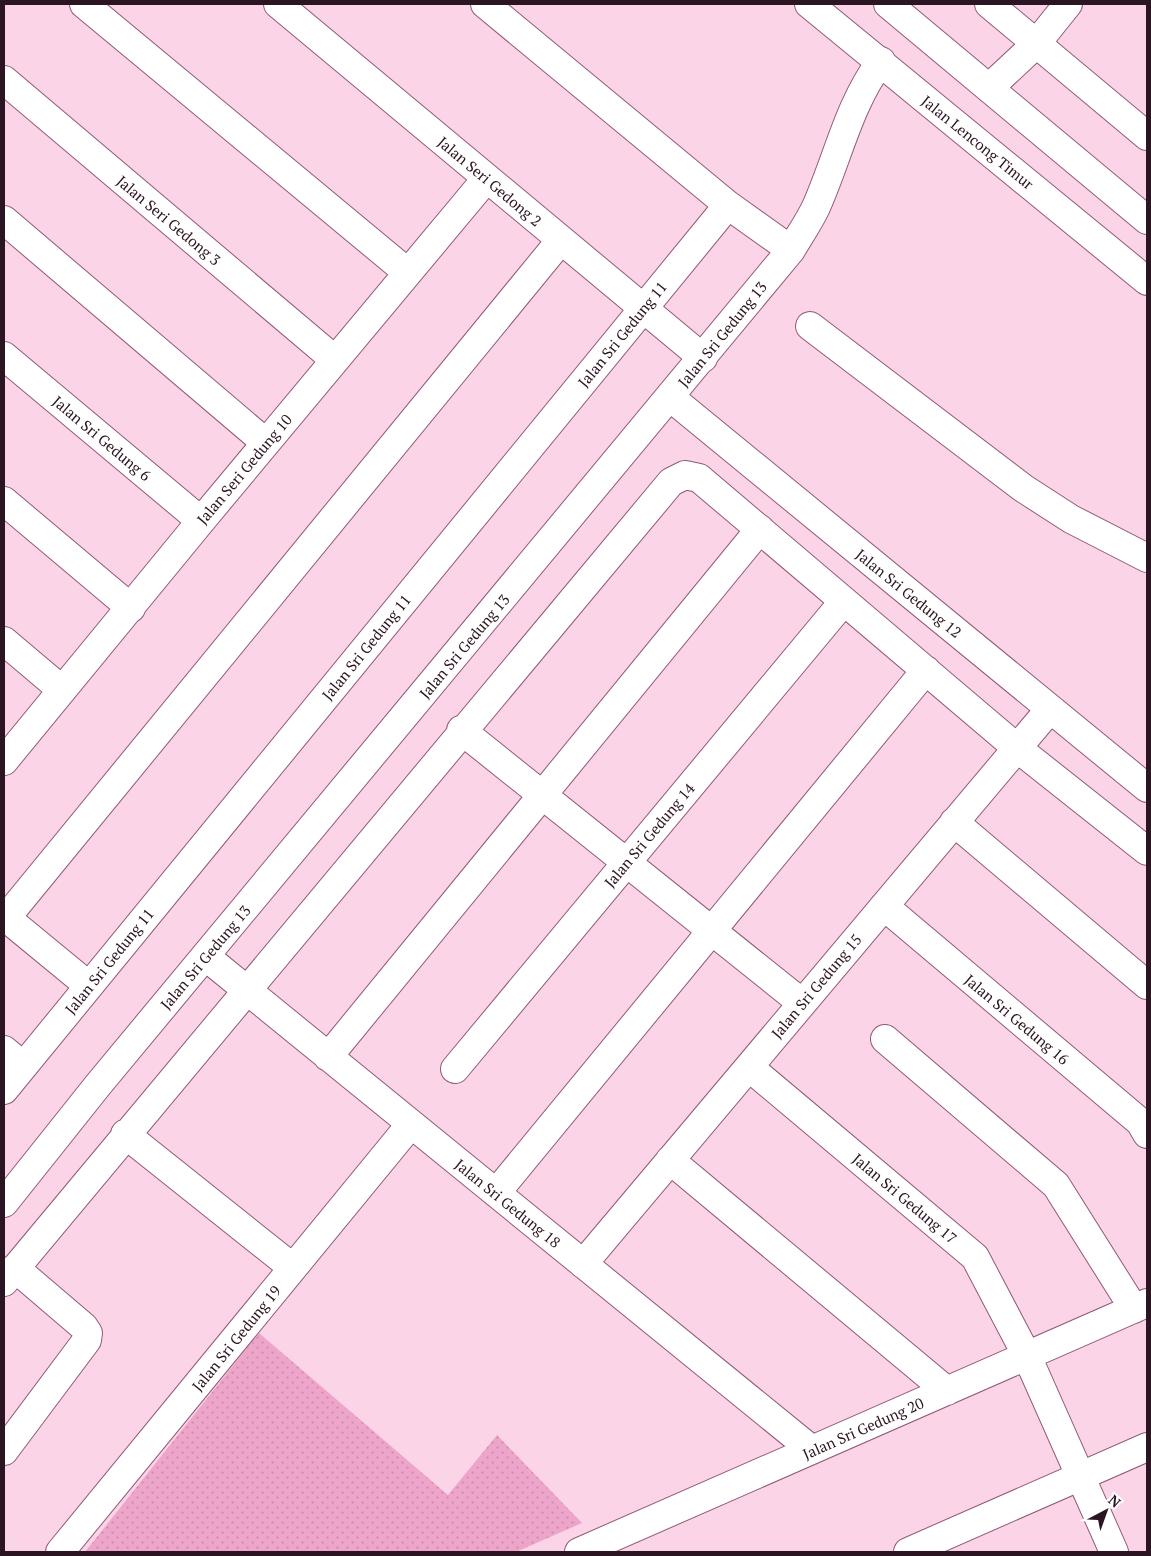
<svg xmlns="http://www.w3.org/2000/svg" width="1151" height="1556" font-family="'PT Serif',serif">
  <style>
    .park { fill: url(#park-dots) }
    .lines { fill: none; stroke-linecap: round; stroke-linejoin: round }
    .minor-casing { stroke: #915976; stroke-width: 30 }
    .highway-casing { stroke: #915976; stroke-width: 30 }
    .minor { stroke: #fff; stroke-width: 28 }
    .highway { stroke: #fff; stroke-width: 28 }
    .labels { text-anchor: middle; dominant-baseline: central; stroke-width: 5; stroke-linejoin: round; paint-order: stroke }
    .street-label { font-size: 15px; fill: #2c1522; stroke: #fff }
  </style>
  <defs>
    <pattern id="park-dots" width="8" height="8" patternUnits="userSpaceOnUse" patternTransform="scale(1.25)"><rect width="8" height="8" fill="#eea5ca"/><path d="M2 2h.1M6 6h.1" fill="none" stroke="#cc8dad" stroke-width="1.8" stroke-linecap="round"/></pattern>
  </defs>
  <rect width="100%" height="100%" fill="#fcd4e7"/>
  <path class="park" d="M259,1333L448,1495L497,1435L582,1523L516,1552H85Z"/>
  <g class="lines">
    <g class="minor-casing">
      <path id="minor" d="M84,4L407,272
        M278,4L703,358
        M485,4L728,205L791,250
        M989,4L1147,136
        M4,80L335,360
        M989,88L1036,44L1068,4
        M4,220L266,443
        M810,326L1023,488L1071,519L1147,558
        M4,356L201,521
        M670,397L1147,788
        M4,501L131,608
        M4,641L62,690
        M461,730L802,1003
        M4,761L201,521L487,178
        M954,822L1147,985
        M884,906L1140,1122L1147,1134
        M4,916L89,986
        M6,918L561,240
        M205,956L812,1450
        M885,1039L1056,1185L1134,1309
        M4,1050L23,1066
        M328,1057L760,529
        M749,1067L975,1257L1027,1356L1114,1552
        M455,1069L844,601
        M4,1090L728,205
        M125,1134L293,1268
        M670,1160L947,1391
        M496,1193L926,670
        M4,1203L98,1085L791,250C799,236 809,222 816,207C838,158 848,106 881,61
        M583,1264L1050,709
        M4,1282C225,1014 447,747 671,482L685,475L699,478L1017,748L1147,851
        M4,1451L87,1340L88,1333L84,1327L15,1268
        M60,1552L411,1124
        M579,1552L1147,1303
        M908,1552L1147,1447"/>
    </g>
    <g class="highway-casing">
      <path id="highway" d="M809,4L1147,281
        M888,4L1147,220"/>
    </g>
    <use href="#minor" class="minor"/>
    <use href="#highway" class="highway"/>
  </g>
  <g class="labels">
    <g class="street-label">
      <text transform="translate(978 142) rotate(39)">Jalan Lencong Timur</text>
      <text transform="translate(490 181) rotate(40)">Jalan Seri Gedong 2</text>
      <text transform="translate(169 220) rotate(40)">Jalan Seri Gedong 3</text>
      <text transform="translate(622 334) rotate(-51)">Jalan Sri Gedung 11</text>
      <text transform="translate(722 334) rotate(-51)">Jalan Sri Gedung 13</text>
      <text transform="translate(102 438) rotate(40)">Jalan Sri Gedung 6</text>
      <text transform="translate(244 469) rotate(-50)">Jalan Seri Gedung 10</text>
      <text transform="translate(909 593) rotate(39)">Jalan Sri Gedung 12</text>
      <text transform="translate(464 646) rotate(-50)">Jalan Sri Gedung 13</text>
      <text transform="translate(366 647) rotate(-51)">Jalan Sri Gedung 11</text>
      <text transform="translate(649 835) rotate(-50)">Jalan Sri Gedung 14</text>
      <text transform="translate(205 957) rotate(-50)">Jalan Sri Gedung 13</text>
      <text transform="translate(109 961) rotate(-51)">Jalan Sri Gedung 11</text>
      <text transform="translate(816 986) rotate(-50)">Jalan Sri Gedung 15</text>
      <text transform="translate(1017 1019) rotate(40)">Jalan Sri Gedung 16</text>
      <text transform="translate(905 1198) rotate(40)">Jalan Sri Gedung 17</text>
      <text transform="translate(508 1203) rotate(39)">Jalan Sri Gedung 18</text>
      <text transform="translate(236 1338) rotate(-51)">Jalan Sri Gedung 19</text>
      <text transform="translate(863 1428) rotate(-24)">Jalan Sri Gedung 20</text>
    </g>
  </g>
  <rect width="1151" height="1556" fill="none" stroke="#2c1522" stroke-width="10"/>
  <g transform="translate(1106 1511) rotate(41)" stroke="#ffffff" stroke-width="4" paint-order="stroke">
  <path d="M0-4L9 19L0 12L-9 19Z" fill="#2c1522"/>
  <text y="-8" font-size="14" font-weight="bold" text-anchor="middle" fill="#2c1522">N</text>
  </g>
</svg>
